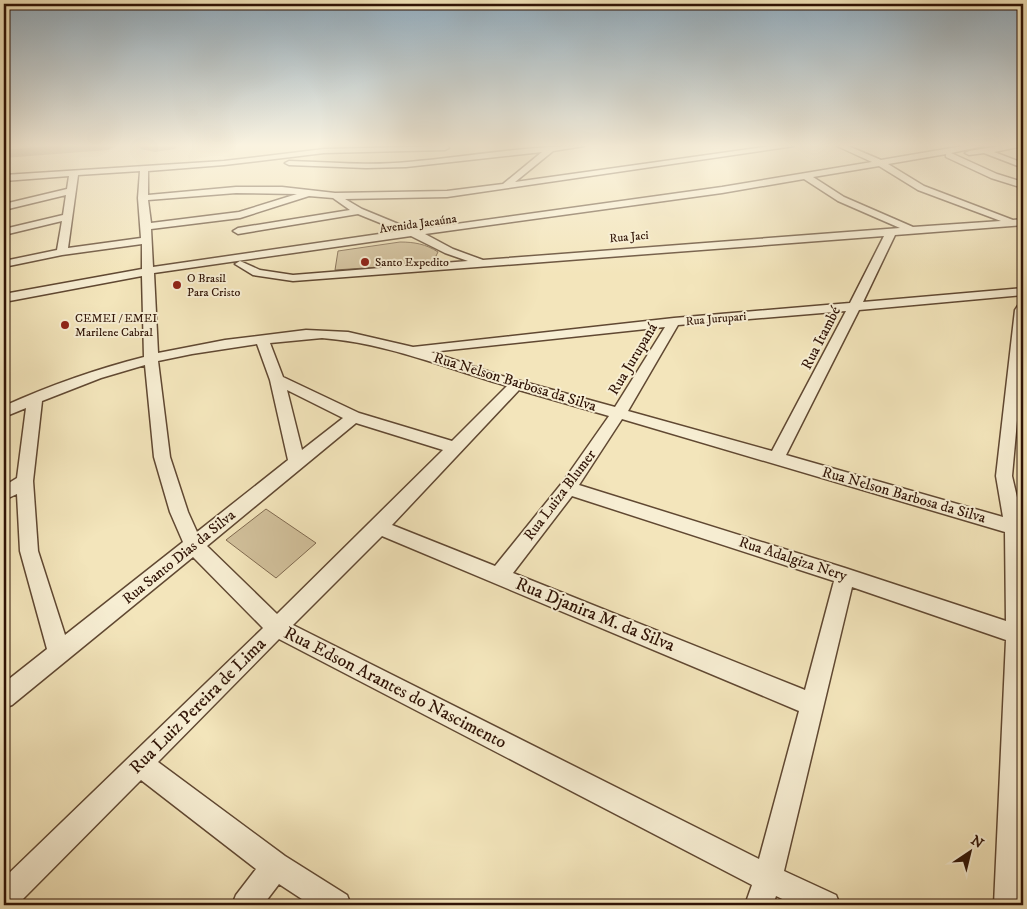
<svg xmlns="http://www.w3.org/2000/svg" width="1027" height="909" font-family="'IM FELL DW Pica',serif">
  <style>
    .green { fill: #d2c19c; stroke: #806a50 }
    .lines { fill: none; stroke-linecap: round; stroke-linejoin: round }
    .river { fill: #b09e7d; fill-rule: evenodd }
    .minor-casing { stroke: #604832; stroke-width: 3 }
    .minor { fill: #f7eed3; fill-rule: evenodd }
    .poi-dot { fill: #8f2418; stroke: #f7eed3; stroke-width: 2 }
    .labels { text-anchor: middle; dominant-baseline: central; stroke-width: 4; stroke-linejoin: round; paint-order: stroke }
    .far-street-label { font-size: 12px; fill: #2f1305; stroke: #f7eed3 }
    .far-poi-label { font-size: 12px; fill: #2f1305; stroke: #f7eed3; text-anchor: start }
    .street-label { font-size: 15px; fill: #2f1305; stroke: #f7eed3 }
    .near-street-label { font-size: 18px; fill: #2f1305; stroke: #f7eed3 }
  </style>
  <rect width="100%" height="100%" fill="#f3e5bb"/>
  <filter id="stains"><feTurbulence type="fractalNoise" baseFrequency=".004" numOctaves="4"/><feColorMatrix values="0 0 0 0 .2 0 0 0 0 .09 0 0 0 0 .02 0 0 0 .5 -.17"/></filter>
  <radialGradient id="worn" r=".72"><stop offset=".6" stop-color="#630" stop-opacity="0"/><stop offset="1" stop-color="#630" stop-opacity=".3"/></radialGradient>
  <path class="green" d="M400,242C414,242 426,244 438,252L434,260L424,264L335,270L338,251Z
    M266,509L316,543L276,578L226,540Z"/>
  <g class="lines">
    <path class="river" d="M50,146H115L108,150L4,158V150Z
      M139,146H177L175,149L155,152L141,149Z"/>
    <g class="minor-casing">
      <path id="minor" d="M448,146L449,148L445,150L324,153L224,165L148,171V195L236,187H282L335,193L447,191L503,184L542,152L406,167L366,168L289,165L285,163L289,161C328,162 369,166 408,162C466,157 525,146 584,146L553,151L515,182L771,146H794L447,197L345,199L362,209L413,230L722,187L872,162L837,146H848L881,160L963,146H983L951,153L997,174L1023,182V188L991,178L946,157V154L888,164L924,186L1013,220L1023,219V225L895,235L863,302L1023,288V295L859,310L786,455L1003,517L996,476L1015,310L1019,304L1023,303V354L1012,476L1023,523L1022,905H994L1006,640L852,587L784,871L836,895L840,905H795L776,896L773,905H745L752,885L279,639L158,762L285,856L347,895L351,905H311L279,884L263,905H232L236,895L256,869L141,780L17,905H4V878L263,628L193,557L12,705L4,708V683L47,649L20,551L17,494L4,500V486L17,478L26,408L4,417V406C49,386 96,369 144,357L142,276L4,302V294L142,269V244L62,255L4,267V261L57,250L62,221L4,235V229L63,215L66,195L4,210V204L67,189L69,176L4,181V175L224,161L324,149ZM879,166L918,190L1001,221L913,227L844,197L813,177ZM140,171L138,198L141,238L68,248L78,175ZM804,179L838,201L900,228L483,260L453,249L425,234L722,193ZM236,193L297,194L239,212L151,223L148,200ZM309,196L333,198L350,210L238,228L233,231L238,234L358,214L400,231L153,267L151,229L240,218ZM411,236L445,253L468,261L293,275L260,270L240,261L235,264L253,275L293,281L884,236L850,303L674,318L413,347L348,332L306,330L225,340L158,353L154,273ZM846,311L772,451L628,411L678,325ZM665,327L615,407L502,376L431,352ZM322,338C387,343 445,368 507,386L452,441L359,413L283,377L270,343ZM257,344L270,380L288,460L197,532L188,512L170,457L158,361L192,354ZM145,365L154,457L170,512L183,542L65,635L38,551L33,481L42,401L101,378ZM287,390L343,418L302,450ZM519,390L609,416L562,483L495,566L392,525ZM622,419L1005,532L1006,621L845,568L579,485ZM356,423L443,450L277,614L207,546ZM572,496L834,581L805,690L513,573ZM382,536L799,711L759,859L293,625Z
        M1000,146H1023L994,152L1023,163V168L984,153L969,155L965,153L969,151Z"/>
    </g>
    <use href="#minor" class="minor"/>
  </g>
  <linearGradient id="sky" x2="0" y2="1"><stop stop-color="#91abbd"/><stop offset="0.53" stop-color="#faf3e0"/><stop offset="1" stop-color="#faf3e0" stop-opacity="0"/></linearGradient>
  <rect width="1027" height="274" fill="url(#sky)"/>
  <g class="poi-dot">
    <circle cx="365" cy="262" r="5"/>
    <circle cx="177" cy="285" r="5"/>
    <circle cx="65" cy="325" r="5"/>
  </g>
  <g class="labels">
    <g class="far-street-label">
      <text transform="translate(418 224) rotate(-8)">Avenida Jacaúna</text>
      <text transform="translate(629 237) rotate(-5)">Rua Jaci</text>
      <text transform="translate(716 319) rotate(-5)">Rua Jurupari</text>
    </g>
    <g class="far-poi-label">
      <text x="375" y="262">Santo Expedito</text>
      <text x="187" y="278">O Brasil<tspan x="187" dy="14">Para Cristo</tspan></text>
      <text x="75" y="318">CEMEI / EMEI<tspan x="75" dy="14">Marilene Cabral</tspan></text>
    </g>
    <g class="street-label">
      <text transform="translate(821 338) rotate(-63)">Rua Itambé</text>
      <text transform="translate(633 359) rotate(-59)">Rua Jurupaná</text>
      <text transform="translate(515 382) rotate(17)">Rua Nelson Barbosa da Silva</text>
      <text transform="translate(560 495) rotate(-53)">Rua Luiza Blumer</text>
      <text transform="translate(904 495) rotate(16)">Rua Nelson Barbosa da Silva</text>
      <text transform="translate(179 557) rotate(-39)">Rua Santo Dias da Silva</text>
      <text transform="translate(793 559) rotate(18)">Rua Adalgiza Nery</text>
    </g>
    <g class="near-street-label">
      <text transform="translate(595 615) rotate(22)">Rua Djanira M. da Silva</text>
      <text transform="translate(395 688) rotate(27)">Rua Edson Arantes do Nascimento</text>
      <text transform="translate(198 706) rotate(-45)">Rua Luiz Pereira de Lima</text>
    </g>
  </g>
  <rect width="1027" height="909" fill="none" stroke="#f3e5bb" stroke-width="20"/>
  <rect x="5" y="5" width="1017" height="899" fill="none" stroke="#2f1305" stroke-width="2.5"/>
  <rect x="10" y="10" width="1007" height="889" fill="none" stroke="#2f1305"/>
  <g transform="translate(970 852) rotate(35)" stroke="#f7eed3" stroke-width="4" paint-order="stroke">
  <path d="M0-4L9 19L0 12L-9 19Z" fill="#2f1305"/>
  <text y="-8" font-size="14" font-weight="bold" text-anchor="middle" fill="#2f1305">N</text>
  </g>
  <rect width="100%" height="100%" filter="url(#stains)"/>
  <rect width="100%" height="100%" fill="url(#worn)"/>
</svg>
